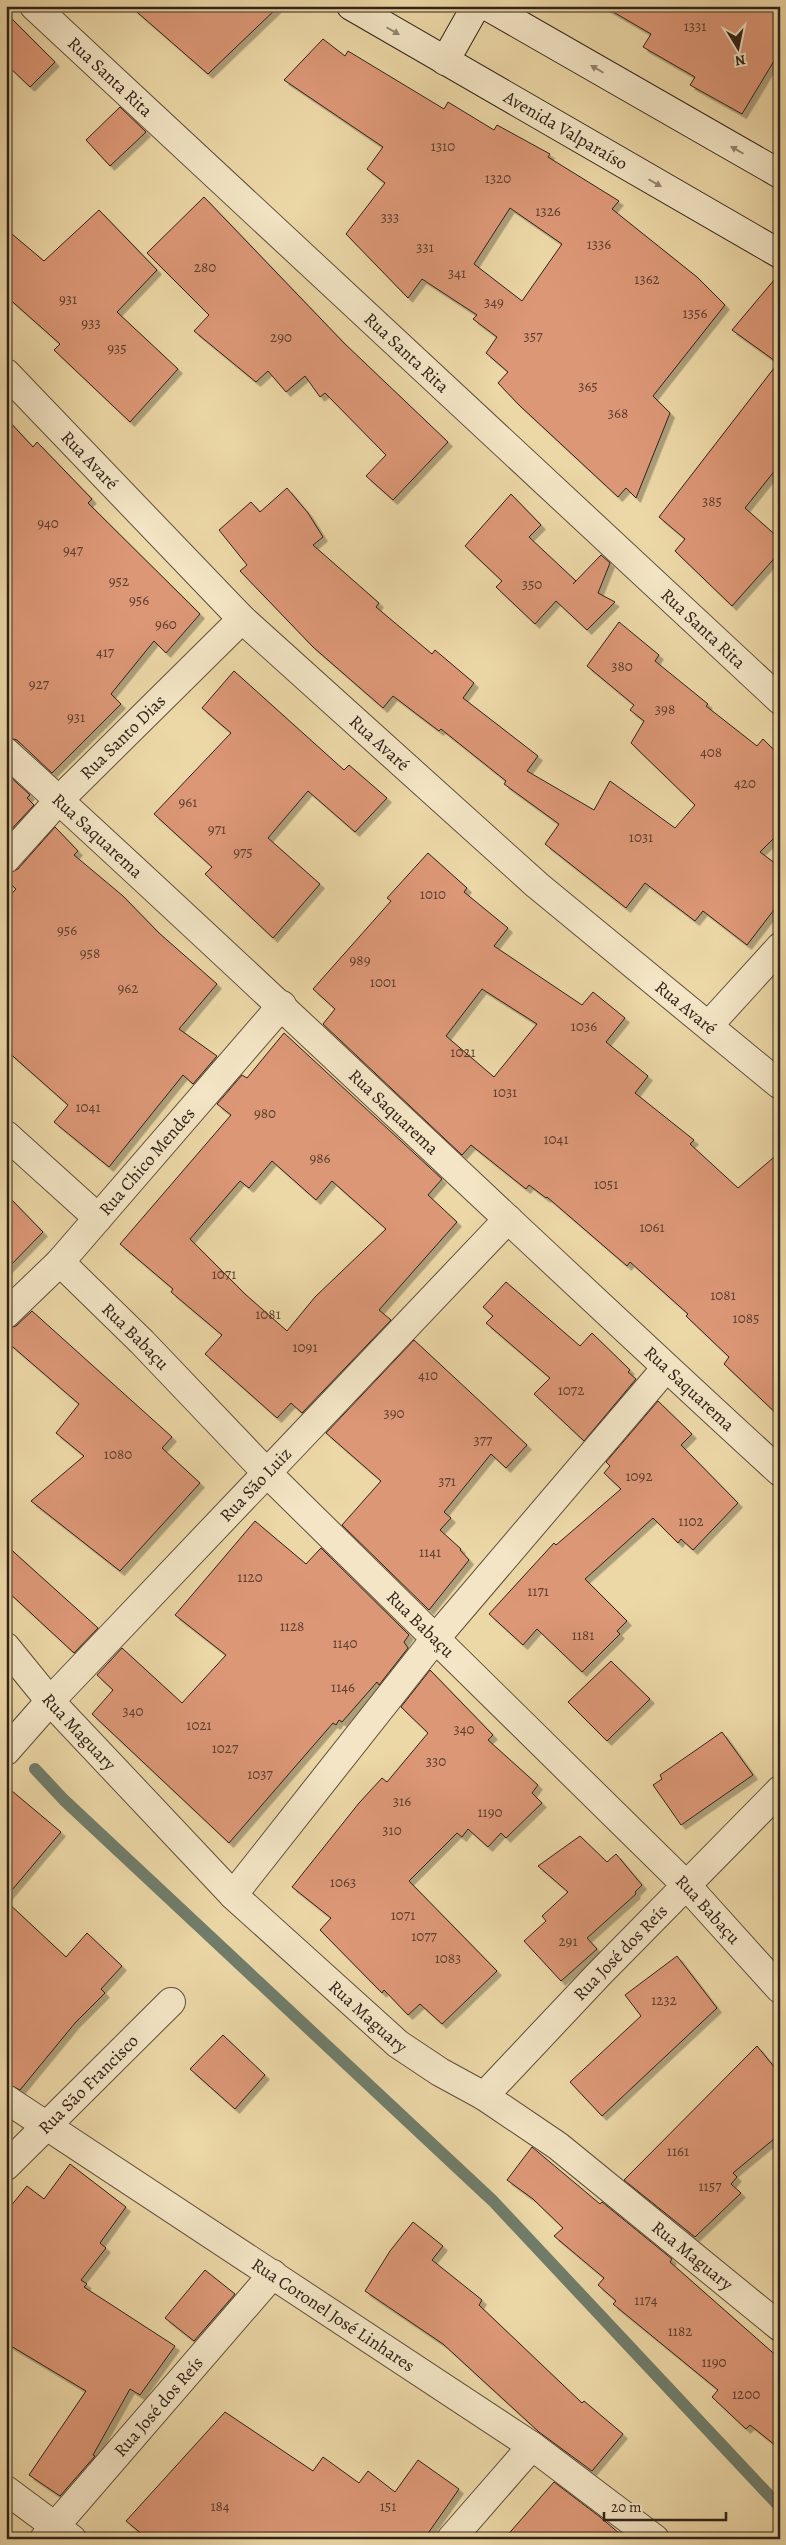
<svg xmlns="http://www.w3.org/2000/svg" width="786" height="2545" font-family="Alegreya,serif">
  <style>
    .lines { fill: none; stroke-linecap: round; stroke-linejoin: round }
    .stream { stroke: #707d6b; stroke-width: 12 }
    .building { fill: #dc9776; stroke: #302219; fill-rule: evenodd; filter: url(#shadow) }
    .street-casing { stroke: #5f4f3c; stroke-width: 30 }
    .secondary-casing { stroke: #302219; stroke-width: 30 }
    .street { stroke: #f3e5c5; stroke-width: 28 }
    .secondary { stroke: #f3e5c5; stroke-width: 28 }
    .oneway { fill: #92846f }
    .labels { text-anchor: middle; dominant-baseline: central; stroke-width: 4; stroke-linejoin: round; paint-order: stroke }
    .number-label { font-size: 15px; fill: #5b3f30 }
    .street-label { font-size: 18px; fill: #302219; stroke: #f3e5c5 }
  </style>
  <defs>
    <filter id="shadow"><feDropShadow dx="4.5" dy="4.5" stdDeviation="0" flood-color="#0004"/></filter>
  </defs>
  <rect width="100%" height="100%" fill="#ecd7a6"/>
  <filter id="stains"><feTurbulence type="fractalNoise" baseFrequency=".004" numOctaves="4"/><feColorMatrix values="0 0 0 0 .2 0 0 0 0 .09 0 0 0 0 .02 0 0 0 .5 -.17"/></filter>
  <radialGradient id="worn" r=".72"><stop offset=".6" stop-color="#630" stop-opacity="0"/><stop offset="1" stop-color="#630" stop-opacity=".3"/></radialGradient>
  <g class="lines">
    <path class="stream" d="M35,1769L64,1800L493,2201L780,2507"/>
  </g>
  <path class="building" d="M130,6H279L208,74Z
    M603,6H780V51L742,114L690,85L695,77L643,47L651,34Z
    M6,13L55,62L30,87L6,64Z
    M323,39L345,56L348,51L444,109L448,102L494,130L497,125L550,154L548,157L619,201L612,209L697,277L725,305L653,396L670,413L636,498L626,488L618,497L519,405L498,383L508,372L486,353L497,337L473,319L477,315L422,279L408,298L346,234L385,183L367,169L383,147L284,80ZM510,208L562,244L522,301L474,264Z
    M120,107L146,132L110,166L86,140Z
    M204,197L344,343L448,442L393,500L366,476L386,455L325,393L320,397L305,376L286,392L268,371L256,382L194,331L209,315L147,253Z
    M99,210L157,270L117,312L178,369L130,422L54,350L60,344L6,296V229L44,261Z
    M780,273V464L745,508L780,539V552L732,606L675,551L685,539L659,517L778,363L732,330Z
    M6,418L33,447L37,442L92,499L88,503L200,614L166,653L154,641L111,694L121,704L52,773L17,740L6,737Z
    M287,488L308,513L323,537L313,545L379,603L376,607L432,654L435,650L474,683L463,698L538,756L527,771L594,810L610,781L675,828L695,805L631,743L644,721L630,710L634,705L587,666L619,622L659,655L655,661L708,704L706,706L757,746L763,739L780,756V832L760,852L780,867V902L747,945L703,911L695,921L645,883L626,908L545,844L559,824L504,784L506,781L441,729L439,731L393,696L383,708L313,647L240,571L247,565L219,530L251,502L260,512Z
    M511,494L541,525L529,537L576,581L573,584L601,555L610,563L598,593L615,602L587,630L556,601L535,624L496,587L502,581L465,546Z
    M234,671L344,770L349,765L387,798L355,832L308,791L268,838L320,884L273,938L205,874L212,867L154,814L231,733L202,708Z
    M6,773L30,795L27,798L34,805L6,835Z
    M55,827L78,851L74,855L123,896L159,933L217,984L179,1029L217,1056L193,1084L183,1075L109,1167L54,1122L68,1105L6,1050V900L16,889L6,880V874L18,869Z
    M428,853L467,888L464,892L508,928L494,946L582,1005L593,992L625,1018L606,1042L648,1076L635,1093L694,1140L690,1144L738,1188L780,1152V1417L724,1364L729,1357L686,1316L688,1314L630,1262L627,1266L547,1197L546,1198L529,1185L526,1189L471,1145L462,1155L323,1024L335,1009L313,989L391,901L387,898ZM482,989L537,1024L494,1077L446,1036Z
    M284,1033L442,1179L428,1195L457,1222L379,1310L391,1320L302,1413L291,1403L277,1418L205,1354L222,1335L171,1292L173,1289L120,1244L231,1115L217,1104L242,1075L247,1078ZM272,1161L316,1200L332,1181L386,1229L315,1297L287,1331L245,1294L190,1239L240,1181L249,1188Z
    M6,1194L43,1232L6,1270Z
    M506,1282L580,1346L592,1333L630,1370L628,1372L636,1379L584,1441L534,1394L550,1378L486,1323L493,1316L483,1307Z
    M32,1311L172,1437L162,1448L200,1483L120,1571L31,1501L84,1456L56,1433L79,1404L6,1341V1329L16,1326Z
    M414,1340L527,1445L506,1468L491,1454L444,1512L451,1518L440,1530L461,1549L460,1550L469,1560L429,1610L342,1525L381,1481L326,1433Z
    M658,1401L692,1434L681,1445L738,1503L693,1550L681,1539L678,1543L653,1518L585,1579L627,1621L617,1631L620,1634L582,1672L537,1629L523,1645L489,1614L554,1543L556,1545L621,1489L604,1473L610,1466L606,1462Z
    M255,1521L306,1564L321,1548L409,1635L404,1642L408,1648L379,1685L377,1682L342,1722L339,1720L336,1725L333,1723L229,1843L92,1714L113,1690L97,1675L122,1648L182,1703L226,1655L175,1615Z
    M6,1545L98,1628L74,1653L6,1590Z
    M611,1661L650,1699L607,1741L568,1702Z
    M430,1670L493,1735L488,1740L538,1785L532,1793L542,1803L506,1838L501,1833L488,1847L468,1829L462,1837L457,1833L409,1881L497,1971L442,2024L420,2004L408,2015L384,1990L382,1993L320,1930L331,1918L292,1887L359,1803L382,1778L387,1782L428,1733L401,1707Z
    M722,1732L753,1775L681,1825L653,1785L662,1779L660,1775Z
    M6,1786L61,1832L6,1897Z
    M580,1836L607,1862L616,1854L642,1885L635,1892L636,1894L587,1938L597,1949L561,1981L524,1941L546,1921L542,1916L568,1892L538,1866Z
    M6,1901L66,1957L87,1933L122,1966L101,1989L105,1993L75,2023L20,2090L6,2083Z
    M677,1956L717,2008L602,2116L570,2082L641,2016L625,1995Z
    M223,2035L265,2075L235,2109L190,2069Z
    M757,2046L780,2074V2134L733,2173L737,2177L731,2184L741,2193L695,2237L624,2180Z
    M532,2147L600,2204L602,2202L672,2259L670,2262L780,2359V2449L750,2425L746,2429L712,2397L718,2390L613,2304L616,2301L598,2285L604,2278L554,2236L563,2228L533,2199L507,2180Z
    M70,2164L126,2207L100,2243L106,2248L81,2280L87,2284L84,2287L175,2346L140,2395L130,2389L93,2455L95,2456L60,2496L29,2475L86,2391L6,2343V2212L27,2186L44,2199Z
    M413,2222L443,2246L432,2260L482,2300L479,2305L582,2403L584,2401L623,2434L592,2471L539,2432L443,2344L365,2291L390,2251Z
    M205,2270L235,2294L194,2341L165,2318Z
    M225,2412L313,2471L323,2457L359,2483L368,2471L395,2492L418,2460L459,2489L424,2539H148L126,2521Z
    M554,2482L600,2517L626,2539H504Z"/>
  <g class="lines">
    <g class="street-casing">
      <g id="street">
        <path id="s1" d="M34,6L780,700"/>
        <path id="s2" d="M6,373L242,619L537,885L780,1085"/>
        <path id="s3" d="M6,752C267,989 520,1234 780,1472"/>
        <path id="s4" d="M6,859L59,800L242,619"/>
        <path d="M709,1025L780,947"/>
        <path d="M6,1135L98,1218"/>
        <path id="s5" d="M60,1262L142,1342L266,1472L687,1886L780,1989"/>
        <path id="s6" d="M6,1314L60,1262L282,1005"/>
        <path id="s7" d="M6,1647L50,1701L233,1895L398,2044L440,2072L484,2096L558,2146L780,2327"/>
        <path id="s8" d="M6,1751L50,1701L508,1219"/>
        <path d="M233,1895L435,1639L666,1368"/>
        <path id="s9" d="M484,2096L599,1974L780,1790"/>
        <path id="s10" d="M6,2099L532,2446L655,2539"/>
        <path id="s11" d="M6,2166L171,2002"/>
        <path d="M6,2490L72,2539"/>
        <path id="s12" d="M44,2539L273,2274"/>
        <path d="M451,2539L532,2446"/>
      </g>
    </g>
    <g class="secondary-casing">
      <g id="secondary">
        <path id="s13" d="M351,6L780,254"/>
        <path d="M487,6L780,174"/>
        <path d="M445,61L476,6"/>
      </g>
    </g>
    <use href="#street" class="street"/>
    <use href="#secondary" class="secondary"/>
  </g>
  <defs><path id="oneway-solid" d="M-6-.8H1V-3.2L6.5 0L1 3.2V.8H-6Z" transform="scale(1.25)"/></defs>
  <g class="oneway">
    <use href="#oneway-solid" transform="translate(393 31) rotate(30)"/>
    <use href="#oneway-solid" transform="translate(597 69) rotate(-150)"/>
    <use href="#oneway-solid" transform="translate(737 150) rotate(-150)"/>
    <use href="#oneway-solid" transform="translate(655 183) rotate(30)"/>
  </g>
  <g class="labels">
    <g class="number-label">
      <text x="695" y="26">1331</text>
      <text x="443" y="146">1310</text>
      <text x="498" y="178">1320</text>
      <text x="548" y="211">1326</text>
      <text x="390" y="217">333</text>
      <text x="599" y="244">1336</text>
      <text x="425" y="247">331</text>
      <text x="205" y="267">280</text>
      <text x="457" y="273">341</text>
      <text x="647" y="279">1362</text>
      <text x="68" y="299">931</text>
      <text x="494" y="302">349</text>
      <text x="695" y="313">1356</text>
      <text x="91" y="323">933</text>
      <text x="533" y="336">357</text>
      <text x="281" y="337">290</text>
      <text x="117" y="348">935</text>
      <text x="588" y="386">365</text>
      <text x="618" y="413">368</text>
      <text x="712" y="501">385</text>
      <text x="48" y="523">940</text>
      <text x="73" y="550">947</text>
      <text x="119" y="581">952</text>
      <text x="532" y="584">350</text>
      <text x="139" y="600">956</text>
      <text x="166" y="624">960</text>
      <text x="105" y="652">417</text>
      <text x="622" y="666">380</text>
      <text x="39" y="684">927</text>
      <text x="665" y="709">398</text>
      <text x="76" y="717">931</text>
      <text x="711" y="752">408</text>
      <text x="745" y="783">420</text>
      <text x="188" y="802">961</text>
      <text x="217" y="829">971</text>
      <text x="641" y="837">1031</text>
      <text x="243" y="852">975</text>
      <text x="433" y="894">1010</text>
      <text x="67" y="930">956</text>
      <text x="90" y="953">958</text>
      <text x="360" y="960">989</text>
      <text x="383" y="982">1001</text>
      <text x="128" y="988">962</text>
      <text x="584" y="1026">1036</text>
      <text x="463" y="1052">1021</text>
      <text x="505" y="1092">1031</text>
      <text x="88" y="1107">1041</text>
      <text x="265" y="1113">980</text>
      <text x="556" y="1139">1041</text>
      <text x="320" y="1158">986</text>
      <text x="606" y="1184">1051</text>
      <text x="652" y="1227">1061</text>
      <text x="224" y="1274">1071</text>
      <text x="723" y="1295">1081</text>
      <text x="268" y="1314">1081</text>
      <text x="746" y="1318">1085</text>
      <text x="305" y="1347">1091</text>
      <text x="428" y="1375">410</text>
      <text x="571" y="1390">1072</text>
      <text x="394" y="1413">390</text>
      <text x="483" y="1440">377</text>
      <text x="118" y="1454">1080</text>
      <text x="639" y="1476">1092</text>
      <text x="447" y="1481">371</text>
      <text x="691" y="1521">1102</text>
      <text x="430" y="1552">1141</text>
      <text x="250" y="1577">1120</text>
      <text x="538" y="1591">1171</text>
      <text x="292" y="1626">1128</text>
      <text x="583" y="1635">1181</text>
      <text x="345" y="1643">1140</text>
      <text x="343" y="1687">1146</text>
      <text x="133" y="1711">340</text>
      <text x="199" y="1725">1021</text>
      <text x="464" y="1729">340</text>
      <text x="225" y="1748">1027</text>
      <text x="436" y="1761">330</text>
      <text x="260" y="1774">1037</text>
      <text x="402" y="1801">316</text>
      <text x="490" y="1812">1190</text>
      <text x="392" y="1830">310</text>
      <text x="343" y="1882">1063</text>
      <text x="403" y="1915">1071</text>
      <text x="424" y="1936">1077</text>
      <text x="568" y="1941">291</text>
      <text x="448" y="1958">1083</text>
      <text x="664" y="2000">1232</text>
      <text x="678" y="2151">1161</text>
      <text x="710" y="2186">1157</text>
      <text x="646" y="2300">1174</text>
      <text x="680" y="2331">1182</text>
      <text x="714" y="2362">1190</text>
      <text x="746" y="2394">1200</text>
      <text x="220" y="2506">184</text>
      <text x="388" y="2506">151</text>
    </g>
    <g class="street-label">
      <text stroke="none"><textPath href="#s1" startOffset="104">Rua Santa Rita</textPath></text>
      <text stroke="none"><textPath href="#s13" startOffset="248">Avenida Valparaíso</textPath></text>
      <text stroke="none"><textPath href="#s1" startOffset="509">Rua Santa Rita</textPath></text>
      <text stroke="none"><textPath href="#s2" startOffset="121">Rua Avaré</textPath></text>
      <text stroke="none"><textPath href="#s1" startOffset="914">Rua Santa Rita</textPath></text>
      <text stroke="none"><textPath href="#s4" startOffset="169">Rua Santo Dias</textPath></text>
      <text stroke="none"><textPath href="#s2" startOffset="526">Rua Avaré</textPath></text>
      <text stroke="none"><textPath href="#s3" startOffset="124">Rua Saquarema</textPath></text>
      <text stroke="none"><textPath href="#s2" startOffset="931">Rua Avaré</textPath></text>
      <text stroke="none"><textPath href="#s3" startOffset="529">Rua Saquarema</textPath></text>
      <text stroke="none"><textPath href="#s6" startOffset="208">Rua Chico Mendes</textPath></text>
      <text stroke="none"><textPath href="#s5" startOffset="106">Rua Babaçu</textPath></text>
      <text stroke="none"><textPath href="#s3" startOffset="934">Rua Saquarema</textPath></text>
      <text stroke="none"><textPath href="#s8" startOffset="365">Rua São Luiz</textPath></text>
      <text stroke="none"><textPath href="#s5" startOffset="511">Rua Babaçu</textPath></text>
      <text stroke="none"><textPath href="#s7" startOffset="112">Rua Maguary</textPath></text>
      <text stroke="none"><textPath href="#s5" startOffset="916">Rua Babaçu</textPath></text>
      <text stroke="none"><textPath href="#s9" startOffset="198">Rua José dos Reís</textPath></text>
      <text stroke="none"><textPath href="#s7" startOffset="518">Rua Maguary</textPath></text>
      <text stroke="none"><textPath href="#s11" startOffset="116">Rua São Francisco</textPath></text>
      <text stroke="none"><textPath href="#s7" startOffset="922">Rua Maguary</textPath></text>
      <text stroke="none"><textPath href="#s10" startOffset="392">Rua Coronel José Linhares</textPath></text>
      <text stroke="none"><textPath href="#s12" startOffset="175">Rua José dos Reís</textPath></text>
    </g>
  </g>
  <rect width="786" height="2545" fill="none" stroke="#ecd7a6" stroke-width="25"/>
  <rect x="8" y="8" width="771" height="2530" fill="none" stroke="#302219" stroke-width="2.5"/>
  <rect x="12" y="12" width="761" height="2520" fill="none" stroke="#302219"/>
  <g transform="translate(738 48) rotate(170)" stroke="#f3e5c5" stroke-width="4" paint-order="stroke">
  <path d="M0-4L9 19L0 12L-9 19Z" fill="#302219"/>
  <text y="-8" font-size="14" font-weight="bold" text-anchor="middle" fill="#302219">N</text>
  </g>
  <path d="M604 2512v8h122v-8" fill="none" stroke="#302219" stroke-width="2.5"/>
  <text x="611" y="2512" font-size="15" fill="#302219" stroke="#f3e5c5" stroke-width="4" paint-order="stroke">20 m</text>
  <rect width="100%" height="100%" filter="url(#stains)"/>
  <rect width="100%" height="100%" fill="url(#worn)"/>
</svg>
